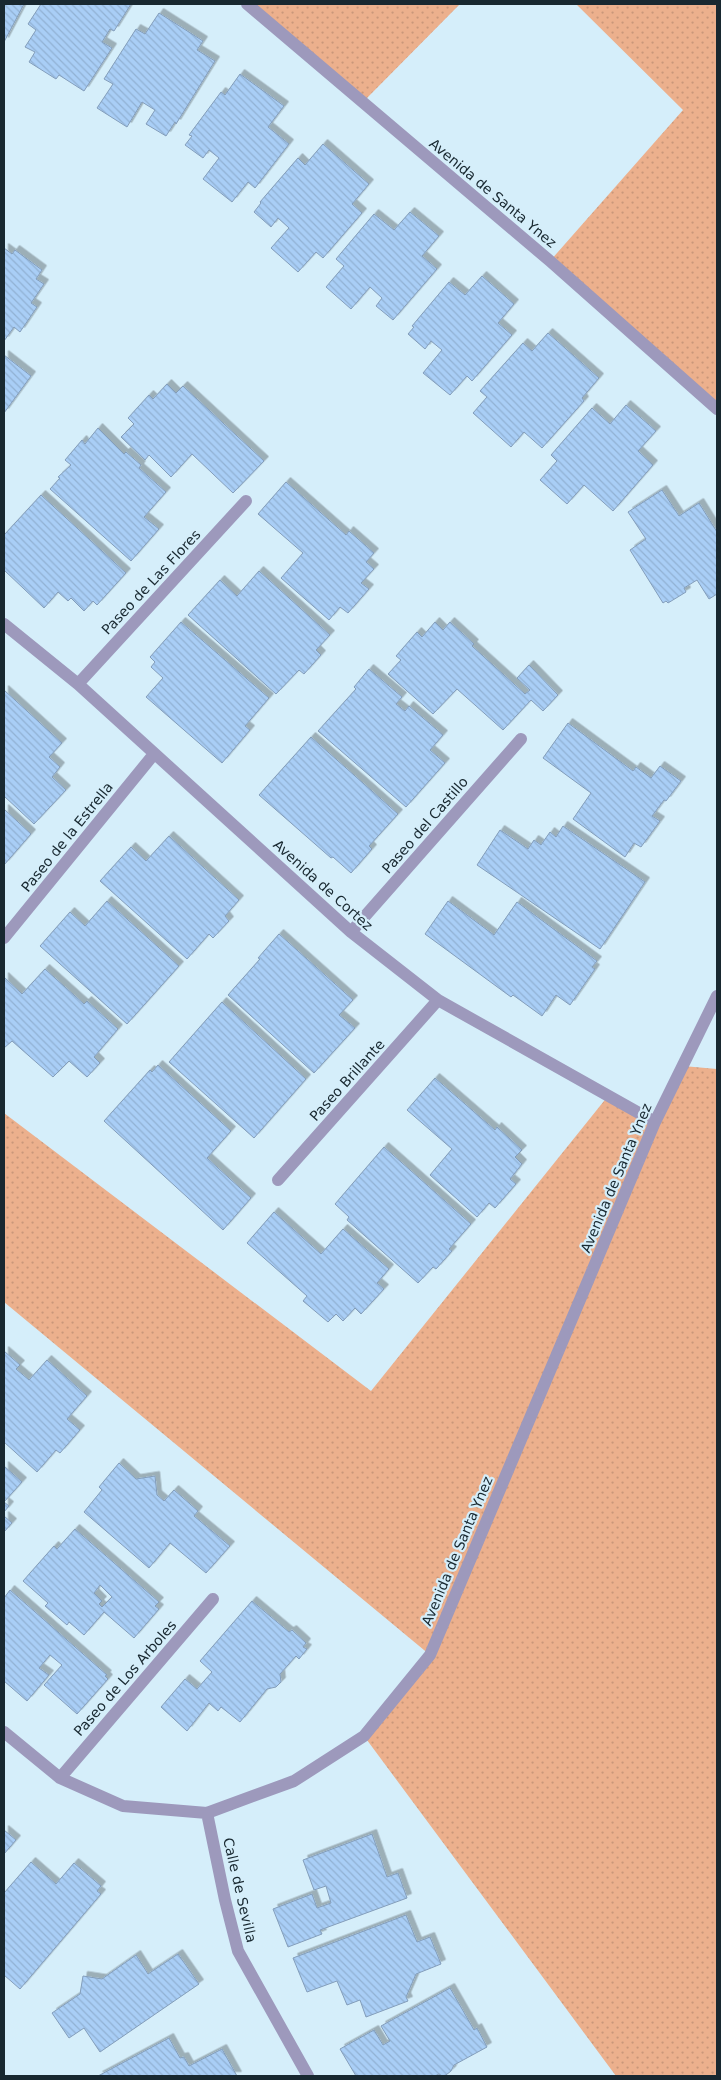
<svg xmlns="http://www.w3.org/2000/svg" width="721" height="2080" font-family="'DejaVu Sans',sans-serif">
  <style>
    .grass { fill: url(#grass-dots) }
    .building { fill: url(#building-back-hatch); stroke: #839dba; fill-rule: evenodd; filter: url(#shadow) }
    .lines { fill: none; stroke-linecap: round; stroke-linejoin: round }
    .minor { stroke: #9d99bc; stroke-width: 12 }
    .labels { text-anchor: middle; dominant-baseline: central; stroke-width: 4.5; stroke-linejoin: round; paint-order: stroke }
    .street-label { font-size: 14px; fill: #182830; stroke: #d5eefa }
  </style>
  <defs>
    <pattern id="grass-dots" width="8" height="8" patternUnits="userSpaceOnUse" patternTransform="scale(1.25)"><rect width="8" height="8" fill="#ecb08d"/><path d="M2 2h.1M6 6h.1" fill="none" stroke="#ca977a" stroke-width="1.8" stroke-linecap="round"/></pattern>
    <pattern id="building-back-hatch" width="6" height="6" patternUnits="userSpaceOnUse" patternTransform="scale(1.25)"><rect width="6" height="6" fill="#a9cef6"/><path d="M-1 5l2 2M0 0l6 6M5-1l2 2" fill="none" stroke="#91b1d3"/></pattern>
    <filter id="shadow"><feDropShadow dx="4.5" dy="-4.5" stdDeviation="0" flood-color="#0004"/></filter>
  </defs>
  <rect width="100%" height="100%" fill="#d5eefa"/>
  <path class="grass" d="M247,4H460L363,102Z
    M576,4H717V409L550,261L683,110Z
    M683,1066L717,1069V2076H616L364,1736L430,1655L4,1302V1113L371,1391L608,1096L655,1122Z"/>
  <path class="building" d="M4,4H24L4,42Z
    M41,4H131L114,31L110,29L102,42L112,48L84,91L59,75L56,79L29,62L35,52L25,47L36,30L28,24Z
    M159,13L203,41L197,50L215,61L176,124L175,122L166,136L146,124L155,110L142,102L127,127L97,108L113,84L104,79L136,29L145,34Z
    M240,74L284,106L268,127L289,144L255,188L248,182L232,202L203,179L219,158L209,150L203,158L185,145L192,136L189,135L221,92L225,95Z
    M323,144L369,184L352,204L362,213L323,258L316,252L298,272L271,248L289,228L278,218L271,227L254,212L261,203L260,202L298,158L305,165Z
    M410,212L439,236L422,256L437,269L393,320L376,306L382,298L370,287L351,309L326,287L344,266L336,259L374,214L394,230Z
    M4,248L12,254L15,250L42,270L36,279L44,284L31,303L37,307L20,332L14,327L4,341Z
    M482,276L514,304L498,323L512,335L472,381L467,376L450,395L423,373L442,350L431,341L425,349L408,334L414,327L412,326L449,282L465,295Z
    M548,333L599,378L582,398L584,401L542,448L524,432L511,447L473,413L487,397L480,391L523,343L532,351Z
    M4,355L31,376L4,413Z
    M167,384L176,393L183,386L264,461L233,493L192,454L171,477L149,455L145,460L121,437L134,424L128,418L149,395L153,399Z
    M626,405L656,431L638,451L653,465L613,511L584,485L567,504L540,480L557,461L551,455L592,408L610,424Z
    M98,428L124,454L126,452L141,465L139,468L166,492L144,517L159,529L131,561L50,489L60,478L58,477L71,465L65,460L82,440L85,444Z
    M286,482L346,535L349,531L374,553L366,562L374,569L361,583L369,589L348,613L340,607L329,620L281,578L303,553L258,514Z
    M662,490L679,516L699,503L717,532V594L709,599L697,580L684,588L686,592L668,603L666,601L663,603L630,550L646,539L628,512Z
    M41,495L126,573L97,605L93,601L84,611L71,598L68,601L58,592L44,608L4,570V535Z
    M259,571L330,635L316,650L321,655L304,674L299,670L276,694L188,615L220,580L237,596Z
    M181,622L269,698L245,726L250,730L222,763L146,697L163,678L151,667L155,662L150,657Z
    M435,622L443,630L450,622L474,644L472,646L525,694L530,690L517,678L529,665L558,695L543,711L531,700L503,730L457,689L433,714L388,674L401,660L396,656L417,632L422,637Z
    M369,669L402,697L396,704L405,711L409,706L443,735L430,750L445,763L406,807L318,731L356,689L354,687Z
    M4,690L62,743L49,757L60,767L52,777L66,790L34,824L4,796Z
    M568,723L633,771L636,767L651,778L660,766L681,781L666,801L664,800L652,816L660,821L641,847L634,843L625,857L573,819L591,793L543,758Z
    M311,737L398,814L369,846L372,849L351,873L333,857L331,858L259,795Z
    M4,809L31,834L4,865Z
    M563,826L645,882L600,949L477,865L500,830L528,849L534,840L541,845L550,832L556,837Z
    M169,836L239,900L225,916L229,921L213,938L209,934L187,959L100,881L131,847L146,861Z
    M107,901L179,966L127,1024L40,946L70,912L85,926Z
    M448,901L494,935L517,902L597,961L592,967L595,969L570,1005L556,995L542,1016L513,995L511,997L425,934Z
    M279,934L353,1000L339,1015L355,1028L314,1073L228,995L260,959L258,958Z
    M45,969L84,1004L87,1001L118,1029L94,1057L100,1063L87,1077L69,1061L53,1077L12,1041L4,1048V977L22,994Z
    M222,1002L306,1079L254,1138L169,1062Z
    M158,1065L231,1131L207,1158L251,1198L223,1230L104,1121L150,1070L152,1072Z
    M435,1078L495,1130L497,1127L522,1150L515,1157L522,1164L510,1179L516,1184L495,1208L489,1203L477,1217L430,1175L452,1149L407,1110Z
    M384,1147L471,1224L449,1249L452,1251L436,1269L433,1267L418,1283L347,1220L349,1217L335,1204Z
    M274,1212L321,1254L343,1229L389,1269L377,1283L384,1289L361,1314L355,1308L343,1321L336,1314L328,1322L303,1301L307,1296L247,1243Z
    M4,1351L20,1365L16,1369L29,1380L47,1360L87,1396L67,1419L80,1430L60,1453L56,1450L37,1472L4,1442Z
    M119,1463L136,1479L155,1476L157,1495L164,1501L174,1490L198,1511L194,1516L230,1546L206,1573L170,1543L149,1568L84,1512L102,1490L99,1487Z
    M4,1466L22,1482L4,1502L9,1506L4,1512Z
    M4,1516L12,1523L4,1532Z
    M75,1529L159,1602L155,1606L159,1609L134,1638L104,1612L84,1635L69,1622L67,1625L45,1606L48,1603L23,1581L54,1546L57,1549ZM100,1585L112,1597L102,1607L99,1604L102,1601L94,1593Z
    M10,1590L107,1675L105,1676L108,1679L77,1714L44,1685L62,1665L50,1655L39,1668L49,1675L27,1701L4,1681V1598Z
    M252,1601L289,1632L292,1630L306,1643L303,1647L307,1649L299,1659L296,1656L280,1674L281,1682L276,1687L267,1689L240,1722L221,1707L218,1711L209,1703L187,1731L161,1707L185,1679L197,1689L212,1672L200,1661Z
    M4,1830L16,1840L4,1854Z
    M372,1834L387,1877L398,1873L407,1898L320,1930L322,1934L288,1947L273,1909L312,1894L317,1908L331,1903L326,1886L314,1890L303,1860Z
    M31,1862L56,1884L74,1863L101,1886L97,1891L101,1894L20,1989L4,1975V1893Z
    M406,1915L417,1942L430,1937L441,1964L416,1974L406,1997L408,2001L366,2017L360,2000L347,2005L337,1981L307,1992L293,1958Z
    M178,1954L199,1984L100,2052L84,2028L69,2038L52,2013L80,1994L83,1976L102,1979L136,1955L148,1974Z
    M450,1988L474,2030L477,2028L487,2047L454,2065L451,2071L446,2075L442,2076L439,2074L435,2076H356L340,2049L374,2030L383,2045L390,2041L381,2026Z
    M169,2038L180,2058L184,2057L189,2066L222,2049L237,2076H98Z"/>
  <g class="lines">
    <path class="minor" d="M247,4L550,261L717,409
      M4,624L78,684L351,932L438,1000L655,1122
      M78,684L246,501
      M351,932L521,739
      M4,938L154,754
      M278,1180L438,1000
      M4,1732L60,1778L123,1806L207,1813L294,1781L364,1736L430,1655L655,1122L717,996
      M60,1778L213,1599
      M207,1813L225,1900L238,1951L308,2076"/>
  </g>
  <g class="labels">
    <g class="street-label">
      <text transform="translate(493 193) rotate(40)">Avenida de Santa Ynez</text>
      <text transform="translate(151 582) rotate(-47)">Paseo de Las Flores</text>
      <text transform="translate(425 825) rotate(-49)">Paseo del Castillo</text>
      <text transform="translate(67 837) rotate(-51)">Paseo de la Estrella</text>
      <text transform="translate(323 885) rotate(42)">Avenida de Cortez</text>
      <text transform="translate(347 1080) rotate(-48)">Paseo Brillante</text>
      <text transform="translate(616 1178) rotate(-67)">Avenida de Santa Ynez</text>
      <text transform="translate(457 1551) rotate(-67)">Avenida de Santa Ynez</text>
      <text transform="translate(125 1678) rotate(-49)">Paseo de Los Arboles</text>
      <text transform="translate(240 1890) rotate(77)">Calle de Sevilla</text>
    </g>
  </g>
  <rect width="721" height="2080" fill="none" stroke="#182830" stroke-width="10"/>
</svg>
